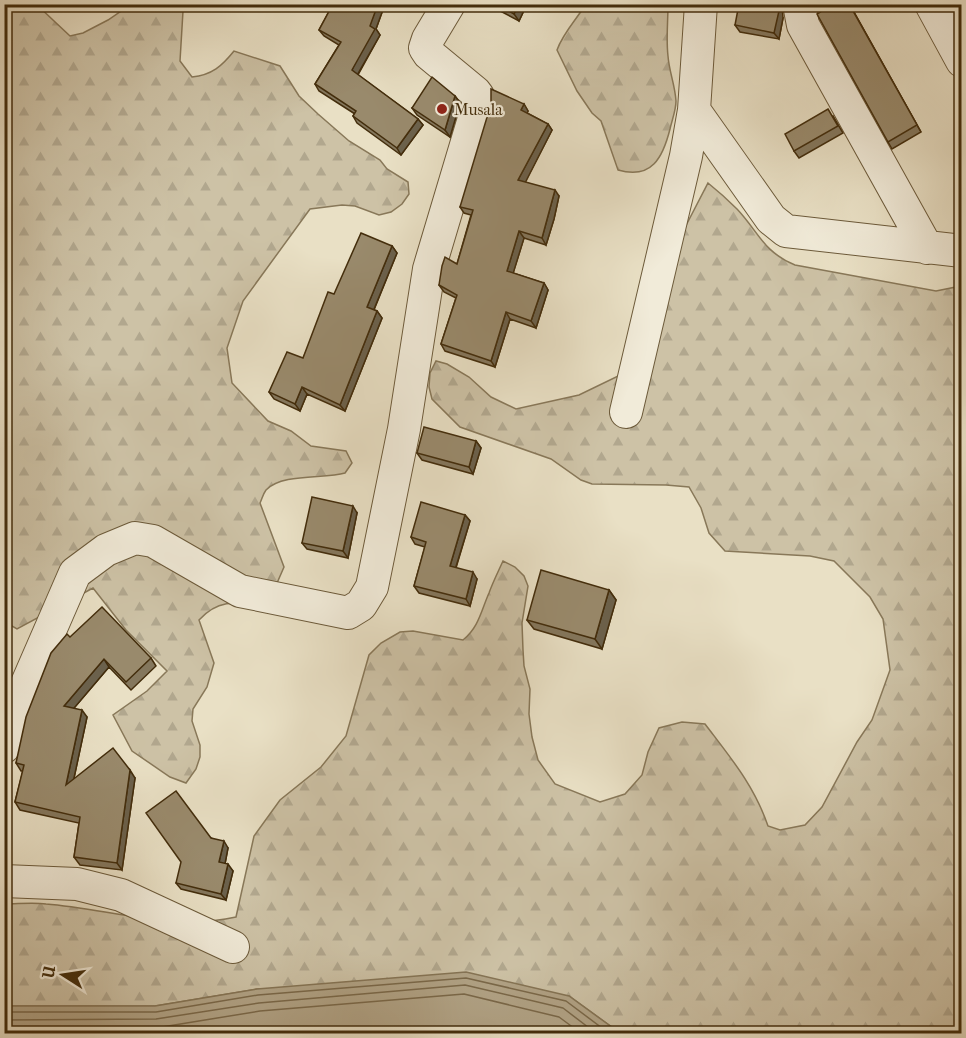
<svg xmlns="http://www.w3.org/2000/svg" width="966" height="1038" font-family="'IM FELL French Canon',serif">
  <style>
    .forest { fill: url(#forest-firs); stroke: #887859; stroke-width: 1.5 }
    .water { fill: #b1a386; stroke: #857455; stroke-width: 1.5 }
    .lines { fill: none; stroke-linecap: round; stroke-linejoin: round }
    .shore { stroke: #7a6849; stroke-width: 1.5 }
    .minor-casing { stroke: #6c5a3a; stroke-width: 34 }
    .minor { stroke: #f1ebd9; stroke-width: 32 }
    .wall { fill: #84775d; stroke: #432d0c; stroke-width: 1.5 }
    .shaded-wall { fill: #6b614c; stroke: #432d0c; stroke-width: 1.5 }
    .building { fill: #998a6c; stroke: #432d0c; stroke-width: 1.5 }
    .poi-dot { fill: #8f2418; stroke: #f1ebd9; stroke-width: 2 }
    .labels { text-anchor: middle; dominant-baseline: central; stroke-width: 4.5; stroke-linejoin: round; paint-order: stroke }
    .poi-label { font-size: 16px; fill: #432d0c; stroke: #f1ebd9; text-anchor: start }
  </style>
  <defs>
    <pattern id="forest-firs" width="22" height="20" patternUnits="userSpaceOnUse" patternTransform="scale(1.5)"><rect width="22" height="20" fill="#cdc2a6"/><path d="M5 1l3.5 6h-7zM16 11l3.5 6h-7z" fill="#b1a78e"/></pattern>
  </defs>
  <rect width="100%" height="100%" fill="#e9e0c5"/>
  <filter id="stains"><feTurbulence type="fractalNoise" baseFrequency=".00333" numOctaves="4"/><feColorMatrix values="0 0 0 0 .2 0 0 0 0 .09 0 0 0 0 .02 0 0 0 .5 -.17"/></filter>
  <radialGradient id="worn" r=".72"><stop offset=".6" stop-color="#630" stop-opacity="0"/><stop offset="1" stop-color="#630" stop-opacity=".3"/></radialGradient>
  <path class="forest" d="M586,4L668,5C668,21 666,39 668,56C669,71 675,85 676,101C676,110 672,120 670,129C663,157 652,180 618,170L601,121L592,113L577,91L557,50C563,33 576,20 586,4Z
    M5,5H37L70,36L83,33L108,20L130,5H181L183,11L180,61L192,77C212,75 222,66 234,51L280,66L299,96L318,114L349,141L380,160L387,169L408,182L409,194L402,204L391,212L379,215L355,206L342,205L310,209L243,301L227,348L232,383L268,421L291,431L311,446L346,451L352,463L345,473C324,479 282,473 266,490C263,494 262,499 260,503L284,567L267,606C239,603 220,597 199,620L214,663L207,687L193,709L192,721L200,745V757L196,769L186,783L170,777L132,751L113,715L147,691L167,671L126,630L93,588L17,629L5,622Z
    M948,5H961V32Z
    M708,183C718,191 728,200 737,209C758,231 763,252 795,265L936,291L961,286V1033H620L569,996L257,989L155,1006H5L4,904C18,904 33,902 46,904C109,909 173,931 236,917L254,836L280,800L321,767L346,736L369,655L381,643L400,632L413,631L463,640C479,627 481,611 489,593C493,582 498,572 503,561L515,567L524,576L528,586L522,623L523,650L524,666L530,689L529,714L532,737L538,760L555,784L600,802L625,794L642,775L648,752L659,728L682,722L705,724C730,757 754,785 768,826L780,830L805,825L822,807L857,742L872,720L890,670L883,619L870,597L834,561L810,556L725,551L709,533L701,508L689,487L666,485L592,484L581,480L551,459L460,427L432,399L429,387L430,373L436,361L447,364L469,377L491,397L516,409L579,395L641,365L679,239Z"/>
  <path class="water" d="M466,972L569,996L620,1033H5V1006H155L257,989Z"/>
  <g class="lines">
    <path class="shore" d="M4,1012H156L258,995L466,978L566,1001L610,1034
      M4,1020L156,1019L259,1003L465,985L563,1008L597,1034
      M4,1029L156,1028L260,1011L464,994L559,1017L582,1034"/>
    <g class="minor-casing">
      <path id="minor" d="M799,4L803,25L927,248
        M931,4L962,61
        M694,110L771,219L786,231L962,251
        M626,412L686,156L694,110L701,4
        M4,747L25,688L75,573L106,550L135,538L153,541L240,591L348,613L361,605L372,587L404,429L429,269L478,105V96L475,92L429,54L425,48L428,39L449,4
        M4,881L77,884L121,895L233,947"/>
    </g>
    <use href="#minor" class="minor"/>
  </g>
  <path class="wall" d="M48,4H65L55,9Z
    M333,4H385L376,29L380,35L358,75L418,119L423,125L401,155L357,123L353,116L355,114L319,91L315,84L339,45L324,36L319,30Z
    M487,4H527L519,21Z
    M850,5L921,132L892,149L888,142Z
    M783,18L779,39L740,32L735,25Z
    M455,96L460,103L450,137L417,115L412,108Z
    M524,104L528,111L527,113L548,124L552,130L525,182L559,196L554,219L546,245L524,238L513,273L544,283L548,290L536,328L510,319L495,367L445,351L441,344L456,298L444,292L439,285L457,264L471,215L464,213L460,207Z
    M833,116L843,133L799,158L794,151Z
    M392,246L397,253L374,310L377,311L382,318L345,411L307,394L300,411L274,399L269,392L303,358L334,294Z
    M476,441L481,448L473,474L422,460L417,453Z
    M357,513L348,558L307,549L302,543Z
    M465,515L470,521L456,568L477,579L470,606L419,593L414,586L425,547L415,544L411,537Z
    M609,590L616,600L602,649L534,629L527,620Z
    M70,637L151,658L156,666L131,690L109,667L74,708L87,717L74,778H135L122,870L80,865L74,857L79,823L20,810L15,802L23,771H21L16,763Z
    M211,838L228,848L225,864L233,871L226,900L181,889L176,883Z"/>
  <path class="shaded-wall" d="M378,4H385L376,29L380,35L356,77L352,70Z
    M519,4H527L519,21L514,14Z
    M778,4H782L783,18L779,39L774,33Z
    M849,4L850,5L921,132L917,125Z
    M455,96L460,103L450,137L445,130Z
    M524,104L528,111L526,116L521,110Z
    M418,119L423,125L401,155L397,148Z
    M548,124L552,130L523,187L518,180Z
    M555,190L559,196L554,219L546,245L542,238Z
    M519,231L524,238L512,277L507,271Z
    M392,246L397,253L372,314L367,307Z
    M544,283L548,290L536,328L531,321Z
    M377,311L382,318L345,411L340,405Z
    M506,312L510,319L495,367L491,361Z
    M302,387L307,394L300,411L295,404Z
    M476,441L481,448L473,474L469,467Z
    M353,506L357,513L348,558L343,551Z
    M465,515L470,521L454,573L450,566Z
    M473,572L477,579L470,606L466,599Z
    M609,590L616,600L602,649L595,639Z
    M104,659L109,667L69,714L64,706Z
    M82,710L87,717L71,792L66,785Z
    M130,770L135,778L122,870L117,863Z
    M224,841L228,848L224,869L219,862Z
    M228,864L233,871L226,900L221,894Z"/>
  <path class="building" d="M333,4H378L370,26L375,29L352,70L418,119L397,148L353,116L356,111L315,84L341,42L319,30Z
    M496,4H519L514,14Z
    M739,4H778L779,11L774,33L735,25Z
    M833,4H849L917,125L888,142L817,14Z
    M432,77L455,96L445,130L412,108Z
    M491,89L524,104L521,110L548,124L518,180L555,190L549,212L542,238L519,231L507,271L544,283L531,321L506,312L491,361L441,344L457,295L439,285L442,266L445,257L457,264L473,210L460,207L491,104Z
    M828,109L838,126L794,151L785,134Z
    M361,233L392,246L367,307L377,311L340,405L302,387L295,404L269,392L287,352L303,358L328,292L334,294Z
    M424,427L476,441L469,467L417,453Z
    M312,497L353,506L343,551L302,543Z
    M421,502L465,515L450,566L473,572L466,599L414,586L426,542L411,537Z
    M541,570L609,590L595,639L527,620Z
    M102,607L151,658L126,682L104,659L64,706L82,710L66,785L113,748L130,770L117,863L74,857L80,817L15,802L24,765L16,763L26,717L51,653L67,634L70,637Z
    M176,791L211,838L224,841L219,862L228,864L221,894L176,883L181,862L146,813Z"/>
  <circle class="poi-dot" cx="442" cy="109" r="6"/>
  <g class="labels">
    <g class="poi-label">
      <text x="454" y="109">Musala</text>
    </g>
  </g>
  <rect width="966" height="1038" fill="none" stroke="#e9e0c5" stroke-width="24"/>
  <rect x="6" y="6" width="954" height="1026" fill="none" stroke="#432d0c" stroke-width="3"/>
  <rect x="12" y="12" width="942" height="1014" fill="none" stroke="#432d0c" stroke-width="1.5"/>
  <g transform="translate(63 975) rotate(282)" stroke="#f1ebd9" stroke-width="4.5" paint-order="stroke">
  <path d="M0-4.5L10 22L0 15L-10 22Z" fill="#432d0c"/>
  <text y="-9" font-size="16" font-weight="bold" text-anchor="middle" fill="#432d0c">U</text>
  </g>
  <rect width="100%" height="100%" filter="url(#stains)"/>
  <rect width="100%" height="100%" fill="url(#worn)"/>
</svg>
